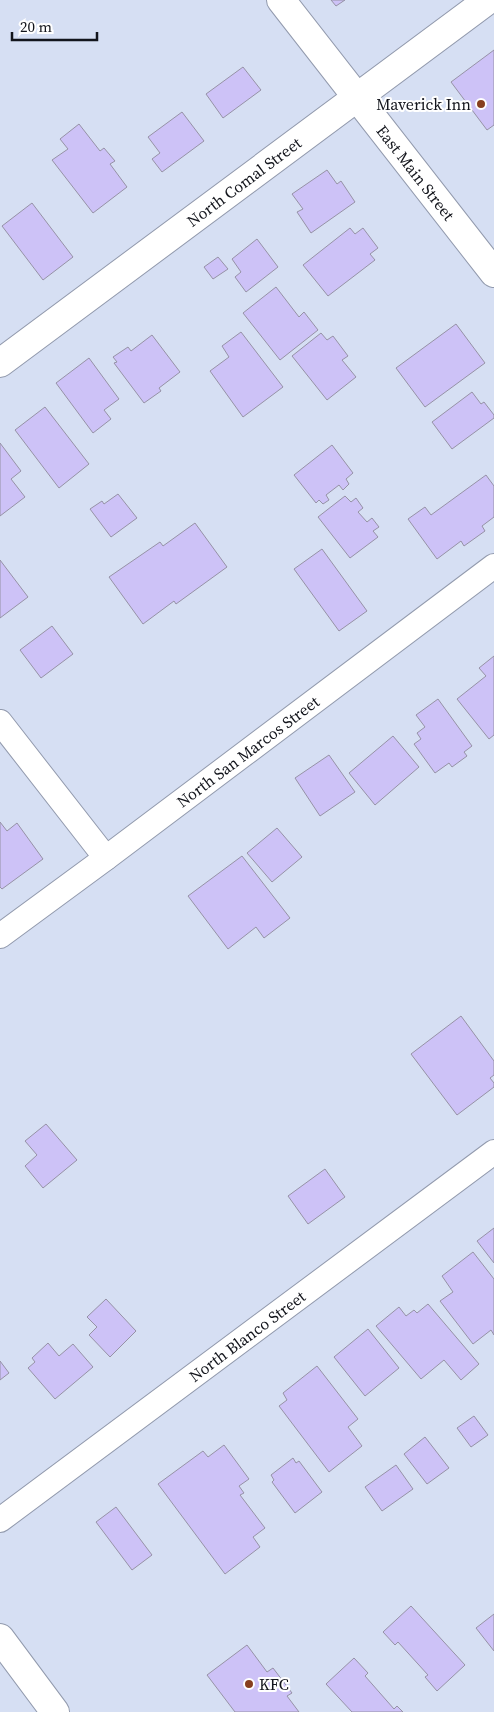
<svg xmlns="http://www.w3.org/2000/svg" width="494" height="1712" font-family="'Source Serif 4',serif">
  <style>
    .building { fill: #cdc2f7; stroke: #9692a6 }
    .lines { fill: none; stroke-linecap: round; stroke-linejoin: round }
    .minor-casing { stroke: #929aad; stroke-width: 26 }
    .tertiary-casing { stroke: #929aad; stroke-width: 30 }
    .secondary-casing { stroke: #929aad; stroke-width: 30 }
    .primary-casing { stroke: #929aad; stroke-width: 30 }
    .minor { stroke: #fff; stroke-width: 24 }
    .tertiary { stroke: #fff; stroke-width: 28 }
    .secondary { stroke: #fff; stroke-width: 28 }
    .primary { stroke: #fff; stroke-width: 28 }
    .poi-dot { fill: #873f1f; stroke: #fff; stroke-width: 2 }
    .labels { text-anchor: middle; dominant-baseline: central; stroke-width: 4; stroke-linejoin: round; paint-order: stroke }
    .poi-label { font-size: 16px; fill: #13151c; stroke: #fff; text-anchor: end }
    .street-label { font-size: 16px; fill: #13151c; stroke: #fff }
  </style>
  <rect width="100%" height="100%" fill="#d6dff3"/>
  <path class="building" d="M331,0H345L336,6Z
    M494,50V125L487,130L451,82Z
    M243,67L261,90L223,118L206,94Z
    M182,112L204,141L162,172L152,159L160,153L148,137Z
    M79,124L100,151L104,148L115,161L110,164L127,187L93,213L52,160L68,149L60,139Z
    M327,170L337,184L341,181L355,202L311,233L297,212L303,209L292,194Z
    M32,203L73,257L43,280L2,226Z
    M350,228L355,234L363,228L378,248L370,254L375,260L328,296L303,265Z
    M257,239L278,267L246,292L235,277L241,272L232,259Z
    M218,257L228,269L213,279L204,267Z
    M276,287L299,317L304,312L318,330L280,360L243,313Z
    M456,324L485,363L425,407L396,368Z
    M241,332L283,387L243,417L210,371L229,357L222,346Z
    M321,333L327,340L333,336L348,356L342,360L356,377L327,400L292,356Z
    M152,335L180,372L159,388L161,391L144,403L114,363L117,362L113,357L128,347L131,351Z
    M89,358L119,399L104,410L111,419L93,433L56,383Z
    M472,392L481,404L484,402L494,415V418L452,449L432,422Z
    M45,407L89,464L59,488L15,430Z
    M0,443L21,471L11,479L25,497L0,516Z
    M332,445L353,473L346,479L349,484L343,490L339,485L326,495L329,500L323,504L319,500L316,503L294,475Z
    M486,475L494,486V517L482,526L485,531L464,546L461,541L437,559L408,519L425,507L431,515Z
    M118,494L137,518L111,537L90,509L102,501L104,504Z
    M345,496L351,502L356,498L363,508L358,512L367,522L372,518L379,527L373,531L378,537L350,558L318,517Z
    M195,523L227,567L176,604L174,601L143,624L109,577L160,542L163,546Z
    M322,549L367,611L339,631L294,569Z
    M0,560L28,597L0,618Z
    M52,626L73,654L41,678L20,650Z
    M494,656V735L489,739L457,699L486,676L479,668Z
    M438,699L472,746L464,752L467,756L452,767L449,763L435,773L414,744L421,739L417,733L425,727L416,715Z
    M393,736L419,767L375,805L349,773Z
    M329,755L355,792L320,816L295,778Z
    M0,822L7,831L17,823L43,859L2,889L0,887Z
    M277,828L302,857L272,882L247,853Z
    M242,856L290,918L264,938L256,927L228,949L188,896Z
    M461,1016L494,1061V1075L490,1078L494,1083V1087L457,1115L411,1054Z
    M46,1124L77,1160L43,1188L25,1166L37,1155L25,1141Z
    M325,1169L345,1197L308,1224L288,1196Z
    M494,1228V1263L477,1241Z
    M473,1252L494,1279V1335L491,1330L473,1344L440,1301L453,1292L442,1276Z
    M106,1299L136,1331L110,1357L89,1335L97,1327L87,1317Z
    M428,1304L479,1364L461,1380L444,1360L421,1379L376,1326L399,1307L406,1316L414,1310L417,1313Z
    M368,1329L399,1368L365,1396L334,1357Z
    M48,1343L59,1356L73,1344L93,1367L55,1399L28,1368L35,1362L32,1358Z
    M0,1361L9,1373L0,1380Z
    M317,1366L358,1419L348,1427L362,1446L329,1472L279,1406L287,1400L283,1393Z
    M474,1416L488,1435L471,1447L457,1428Z
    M425,1437L449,1468L427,1484L404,1454Z
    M224,1445L249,1479L239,1486L244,1493L240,1495L265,1528L253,1537L260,1547L225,1574L158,1484L203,1451L208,1457Z
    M293,1458L296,1463L299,1461L322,1492L295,1513L272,1482L274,1480L271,1475Z
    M396,1465L413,1489L382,1511L365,1487Z
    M116,1507L152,1555L132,1570L96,1522Z
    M411,1606L465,1665L437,1691L425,1677L428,1675L398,1642L395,1645L383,1632Z
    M494,1614V1651L476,1628Z
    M247,1645L267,1672L273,1668L292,1693L287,1696L299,1712H235L207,1675Z
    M354,1658L368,1673L365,1676L394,1709L397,1706L403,1712H352L326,1684Z"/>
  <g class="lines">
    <g class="minor-casing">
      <g id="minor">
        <path d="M0,722L106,858"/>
        <path id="s1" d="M0,936L106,858L494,566"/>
        <path id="s2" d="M0,1520L494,1152"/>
      </g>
    </g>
    <g class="tertiary-casing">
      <g id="tertiary">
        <path id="s3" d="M0,363L488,0"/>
      </g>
    </g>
    <g class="secondary-casing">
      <g id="secondary">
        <path id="s4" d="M281,0L494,273"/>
      </g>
    </g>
    <g class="primary-casing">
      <path id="primary" d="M0,1638L55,1712"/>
    </g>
    <use href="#minor" class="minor"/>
    <use href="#tertiary" class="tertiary"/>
    <use href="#secondary" class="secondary"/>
    <use href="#primary" class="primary"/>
  </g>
  <g class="poi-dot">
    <circle cx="481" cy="104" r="5"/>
    <circle cx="249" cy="1684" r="5"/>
  </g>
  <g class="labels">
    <g class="poi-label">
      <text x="471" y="104">Maverick Inn</text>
      <text x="259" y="1684" text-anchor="start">KFC</text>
    </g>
    <g class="street-label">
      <text stroke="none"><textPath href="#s4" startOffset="219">East Main Street</textPath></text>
      <text stroke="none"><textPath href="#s3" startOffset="304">North Comal Street</textPath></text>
      <text stroke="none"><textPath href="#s1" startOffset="309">North San Marcos Street</textPath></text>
      <text stroke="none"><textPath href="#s2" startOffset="308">North Blanco Street</textPath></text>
    </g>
  </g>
  <path d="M12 32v8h85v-8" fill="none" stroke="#13151c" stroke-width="2.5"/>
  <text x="20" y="32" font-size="15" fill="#13151c" stroke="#ffffff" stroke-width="4" paint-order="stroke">20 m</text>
</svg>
